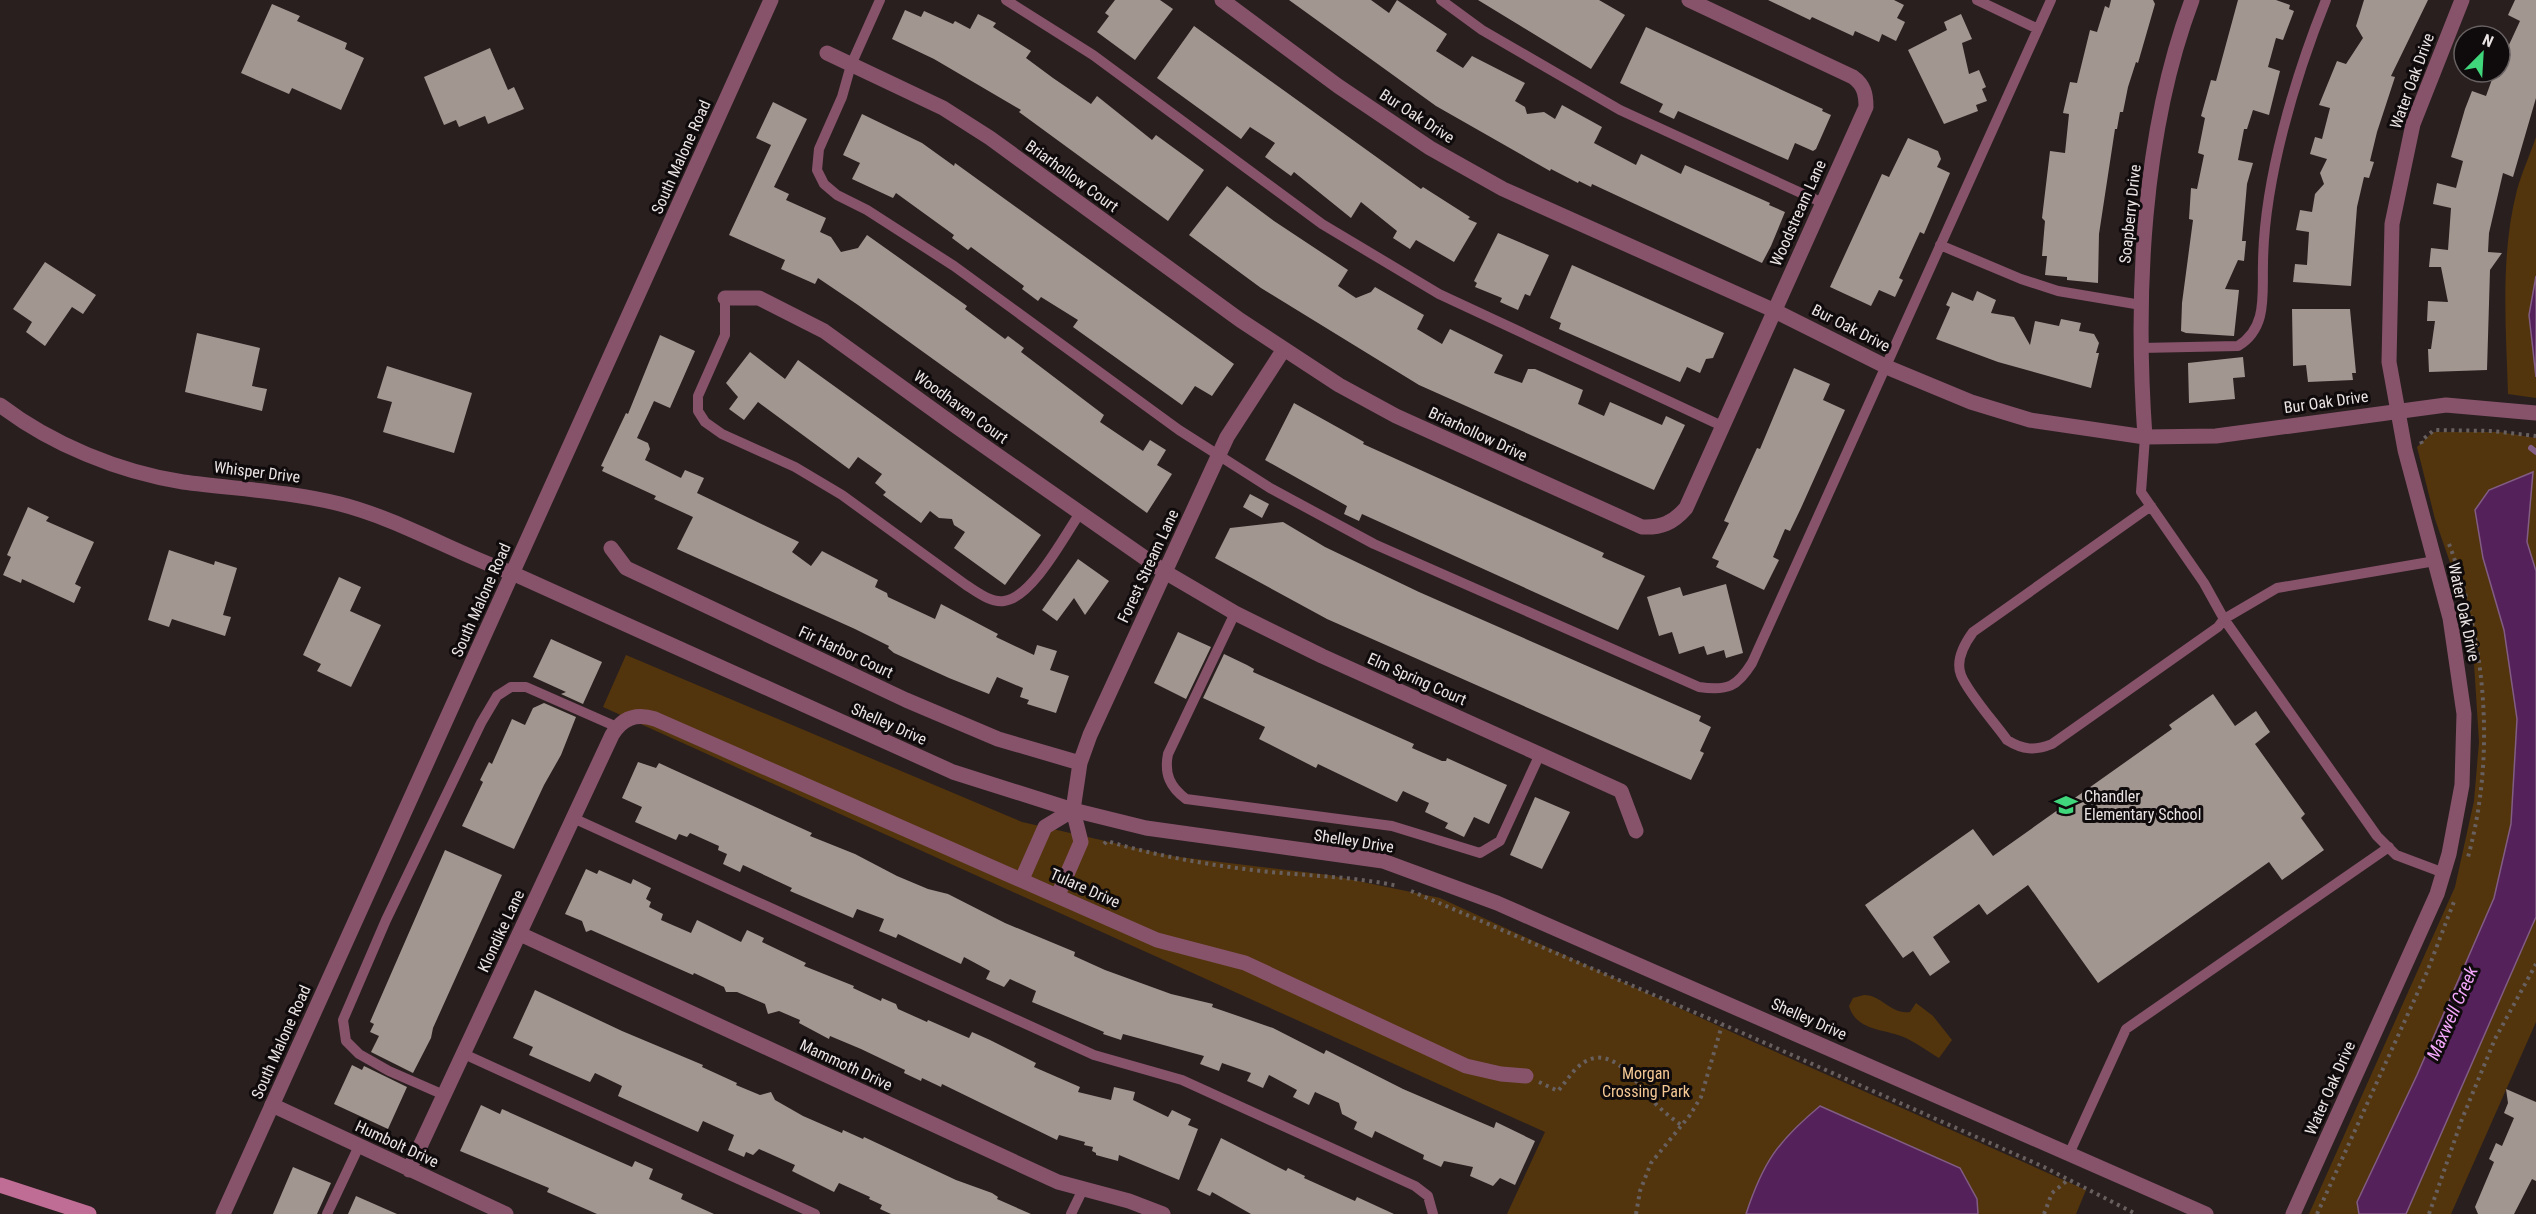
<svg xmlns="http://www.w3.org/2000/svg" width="2536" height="1214" font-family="'Roboto Condensed',sans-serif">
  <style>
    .green { fill: #52350c }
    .water { fill: #54215a; stroke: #815c83; stroke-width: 1.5 }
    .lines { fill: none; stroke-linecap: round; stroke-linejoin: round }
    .stream { stroke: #815c83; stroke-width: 6 }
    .building { fill: #a29690 }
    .path { stroke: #685f5f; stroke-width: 4; stroke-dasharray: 3 4.5; stroke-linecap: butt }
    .service { stroke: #87536b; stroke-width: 10 }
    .minor { stroke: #87536b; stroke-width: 15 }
    .tertiary { stroke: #87536b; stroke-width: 15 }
    .secondary { stroke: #c06d95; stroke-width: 15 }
    .labels { text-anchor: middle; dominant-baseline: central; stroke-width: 6; stroke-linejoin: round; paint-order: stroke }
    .street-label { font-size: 16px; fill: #ebe4e4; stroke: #0f0a0b }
    .poi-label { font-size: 16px; fill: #ebe4e4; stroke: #0f0a0b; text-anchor: start }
    .park-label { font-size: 16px; fill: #f5c995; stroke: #0f0a0b }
    .water-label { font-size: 18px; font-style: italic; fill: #f4a8fc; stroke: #0f0a0b }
  </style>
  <rect width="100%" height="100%" fill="#2a1f1f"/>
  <path class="green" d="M2536,137V398L2508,394C2506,327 2500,255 2517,190C2522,172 2530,155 2536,137Z
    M2433,432H2500L2536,438V1022L2451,1214H2309L2455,887L2474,801L2479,742L2473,647L2464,603L2435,519L2417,447Z
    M626,655L1022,822L1171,856L1329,875L1440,898L1749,1040L2086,1190L2076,1214H1507L1545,1132L603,707Z
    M1864,995C1882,995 1891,1015 1910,1012L1916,1003L1933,1016L1952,1040L1939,1058C1927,1051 1914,1041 1901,1036C1882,1029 1856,1030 1849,1006L1853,998Z"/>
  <path class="water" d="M2536,276V377L2529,315Z
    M2533,472L2527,542L2536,571V917L2406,1214H2359L2357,1202L2417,1075L2494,898L2511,824L2517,719L2504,630L2483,558L2475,510L2489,490Z
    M1820,1106L1960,1168L1977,1199L1978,1214H1746C1763,1162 1778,1141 1820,1106Z"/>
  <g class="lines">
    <path class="stream" d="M2531,448L2536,452"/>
  </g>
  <path class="building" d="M1115,0H1160L1173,9L1135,60L1097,32L1109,16L1105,13Z
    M1289,0H1371L1389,13L1397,0L1447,34L1436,51L1463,68L1472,56L1525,83L1515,101L1525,107L1527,114L1544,112L1555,119L1562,105L1602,127L1594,143L1636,165L1641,154L1681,174L1685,165L1770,203L1769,205L1785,212L1771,246L1762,263L1592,184L1591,187L1579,181L1578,183L1551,169L1550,171L1436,106Z
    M1478,0H1599L1625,15L1591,69Z
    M1768,0H1894L1904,5L1897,18L1905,22L1896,41L1882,34L1879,42L1855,31L1853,36L1812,17L1810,20Z
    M2111,0H2153L2155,4L2138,63L2136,62L2128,87L2123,112H2120L2117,129H2115L2099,234L2098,283L2067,280V277L2045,275L2047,256H2042L2045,221L2042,218L2050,151L2065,153L2069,114L2063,113L2070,82L2077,83L2090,30L2097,32L2105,6L2109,8Z
    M2238,0H2276L2290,5L2289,9L2294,11L2283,40L2276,38L2268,67L2280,71L2269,115L2253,110L2247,129H2244L2238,160L2253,163L2247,184L2242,241H2246L2244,261L2238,260L2225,289L2239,290L2234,336L2186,333L2181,331L2182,303L2193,220L2189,219L2191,188L2197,189L2204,155L2198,153L2205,118L2201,116L2211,80L2216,81Z
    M2364,0H2428L2391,76L2395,77L2377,132L2370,161L2374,162L2369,178L2364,177L2357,207L2351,286L2293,282L2295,264L2307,265L2309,232L2296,230L2300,210L2312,212L2315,194L2324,184L2320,173L2327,159L2310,154L2315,137L2322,139L2330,108L2319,105L2337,61L2346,64L2363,38L2356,26Z
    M2515,0H2536V98L2513,177L2503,173L2489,233L2488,252L2502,253L2490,270L2487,370L2429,372L2428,349H2431L2435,321H2427L2428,301L2448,302L2441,267H2429L2431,248L2448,250L2451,208L2433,204L2437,183L2456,188L2463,161L2451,157L2465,109L2472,91L2486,96L2494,74L2500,77V43L2508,47L2520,21L2508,15Z
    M272,4L300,16L297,21L347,43L345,49L364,58L341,110L292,88L289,94L241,73Z
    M905,10L921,17L924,11L953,24L955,21L970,29L978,14L996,23L993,27L1031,51L1026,58L1053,78L1091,104L1097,96L1152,140L1156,135L1204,170L1168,221L1019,112L1021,110L934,59L892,39Z
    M1961,14L1972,39L1962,43L1969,74L1979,70L1986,87L1982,89L1987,101L1976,105L1978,111L1944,124L1908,50L1947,30L1944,22Z
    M1194,26L1421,189L1423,187L1470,217L1468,219L1477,223L1454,262L1416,240L1410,249L1393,238L1397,231L1361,202L1351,218L1294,172L1291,176L1265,157L1275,143L1250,127L1241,139L1157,78Z
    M1646,27L1823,109L1822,111L1831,115L1816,149L1813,151L1795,143L1788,160L1678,111L1674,119L1659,112L1663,104L1620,83Z
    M490,48L508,90L514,87L524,109L488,124L485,116L459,127L456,120L444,125L424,77Z
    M773,102L807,119L774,187L789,194L786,200L826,218L820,232L831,237L841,252L858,248L867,235L967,306L965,309L1005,339L1008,336L1024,348L1021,352L1104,415L1100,422L1143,451L1150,440L1166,450L1157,465L1172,474L1147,513L858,305L818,278L815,284L781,269L785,260L729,235L771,145L756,138Z
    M862,114L922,143L954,166L955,163L1234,364L1212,396L1195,386L1182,405L1073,327L1078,320L1041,297L1038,301L1022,289L1024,286L971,247L968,250L952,238L954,235L896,193L893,198L852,179L860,163L843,155Z
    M1908,138L1938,151L1941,159L1937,167L1950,173L1924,234L1920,232L1899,278L1903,280L1895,297L1879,290L1871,306L1830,287L1882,174L1889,177Z
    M1227,186L1274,221L1348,270L1338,286L1356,298L1371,292L1375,287L1424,315L1417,329L1442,344L1450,329L1503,355L1494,373L1522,383L1528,369H1535L1583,390L1578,404L1604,416L1610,402L1662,425L1666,416L1685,425L1654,490L1419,385L1261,288L1189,235Z
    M1498,233L1549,255L1530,296L1525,294L1518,310L1500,302L1502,298L1475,287L1477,283L1474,281Z
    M45,262L96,295L83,314L72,307L45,346L26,332L32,322L13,309Z
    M1572,265L1724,333L1713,358L1706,359L1700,373L1687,367L1680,382L1559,329L1561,323L1550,318Z
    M1977,291L1996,300L1991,313L2014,317L2030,345L2035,321L2059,326L2061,319L2081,323L2079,331L2094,334L2099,343L2096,353H2099L2091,388L1998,362L1936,339L1950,307L1946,305L1952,292L1973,301Z
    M2292,309H2350L2356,373H2352L2353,380L2308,382L2306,365L2293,366Z
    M197,333L260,348L252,386L267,389L262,411L185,392Z
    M660,335L695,351L670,408L654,401L637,438L648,443L650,449L645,460L681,478L685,470L704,478L697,493L799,542L792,552L811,566L822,551L878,580L875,587L887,593L888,597L935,619L941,604L998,634L996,637L1034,655L1037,645L1057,651L1050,670L1069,676L1056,713L1027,704L1029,700L1020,697L1023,688L997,677L989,694L949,678L894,653L888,648L889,646L855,629L677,549L693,517L654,499L656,496L602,471L604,467L601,466L626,413L628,414Z
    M750,352L785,379L798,360L1041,535L1005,585L954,548L965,532L954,525L952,519L939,518L930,511L921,523L883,495L886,492L875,483L882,474L858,457L849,469L758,402L744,420L729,409L738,397L726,383Z
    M2243,357L2245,377L2233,378L2235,399L2189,403L2188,363Z
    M387,366L472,393L454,453L383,432L392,402L377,398Z
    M1794,368L1830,384L1823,400L1845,410L1801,508L1790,531L1785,529L1773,557L1779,560L1764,590L1716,567L1719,561L1712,558L1729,523L1724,521L1757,448L1760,449Z
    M1294,403L1364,442L1363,444L1604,553L1602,557L1645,576L1618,630L1362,514L1359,521L1344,514L1347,506L1265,460Z
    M1250,494L1269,504L1262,518L1243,507Z
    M28,507L49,517L46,521L94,542L75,584L81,587L74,603L22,579L21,583L3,575L11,557L7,555Z
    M1283,522L1325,547L1419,592L1701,716L1699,721L1711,727L1700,751L1704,753L1691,780L1327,619L1215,558L1230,528Z
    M169,550L214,565L215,561L237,568L223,615L231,617L225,636L172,619L169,627L148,620Z
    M1078,559L1109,581L1085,615L1074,598L1057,621L1042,610Z
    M339,577L361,587L350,611L381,625L351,687L317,671L321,664L303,655Z
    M1726,584L1743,653L1726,658L1724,650L1707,655L1704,646L1679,654L1672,632L1659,636L1647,597L1680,587L1683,596Z
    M1178,632L1211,647L1186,699L1154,683Z
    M551,639L602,662L583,704L561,694L566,692L533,677Z
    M1224,654L1247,665L1254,669L1253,672L1414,744L1412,748L1442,761H1446L1447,758L1507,785L1489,824L1474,817L1464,837L1445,828L1448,823L1425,812L1429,803L1403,791L1397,802L1318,764L1316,768L1259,739L1265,727L1203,698Z
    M2213,694L2235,726L2256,711L2270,732L2255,744L2305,814L2301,818L2324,850L2282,880L2269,862L2098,983L2028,885L1987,915L1979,904L1933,937L1950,962L1930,976L1913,951L1903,958L1865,905L1973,829L1993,856L2172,729L2169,725Z
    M544,703L576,717L561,755L544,785L514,849L462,826L483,782L480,780L489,762L492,764L512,719L525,725L533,708Z
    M638,762L656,768L659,763L672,769L812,833L810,836L855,854L897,876L928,889L948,894L1005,923L1075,952L1074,956L1105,970L1171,994L1213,1004L1212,1007L1273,1028L1324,1054L1326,1050L1403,1089L1494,1128L1496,1122L1535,1141L1515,1185L1500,1178L1493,1186L1470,1176L1473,1167L1444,1161L1441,1167L1423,1159L1424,1155L1375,1131L1372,1138L1354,1129L1357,1122L1342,1114L1339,1103L1315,1092L1309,1105L1293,1097L1297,1090L1269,1075L1263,1088L1247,1081L1251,1073L1222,1063L1219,1071L1200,1064L1204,1056L1123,1034L1121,1040L1103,1034L1104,1032L1032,1002L1036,991L1010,979L1004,987L986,979L990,971L964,957L961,964L898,934L896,938L879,931L884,919L857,909L853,918L790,891L792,888L743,865L740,872L723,864L727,854L718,850L719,846L690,833L687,837L679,834L676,840L635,822L642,807L622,798Z
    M1535,797L1570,812L1542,869L1510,855Z
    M445,850L502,875L433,1028L431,1038L413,1073L371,1052L379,1036L370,1032L374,1024L370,1022Z
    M586,869L597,874L599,870L631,884L633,879L651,888L646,899L651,902L649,907L663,914L661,920L691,933L697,920L741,942L747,930L764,938L762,942L806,963L804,966L854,986L853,988L881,1001L882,998L896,1004L898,1009L927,1022L928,1020L969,1038L972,1032L990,1040L1036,1063L1034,1067L1080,1087L1078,1092L1111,1100L1114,1087L1135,1092L1133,1100L1168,1117L1172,1110L1191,1119L1188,1125L1198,1129L1179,1180L1119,1155L1118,1161L1096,1155V1153L1092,1151L1093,1147L1084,1145L1085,1142L1059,1135L1057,1140L942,1084L941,1087L922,1078L921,1081L904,1073L905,1070L861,1049L830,1036L829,1039L799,1023L800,1020L779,1011L768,1014L765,1004L737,992H726L724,987L694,973L693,975L591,930L586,932L582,921L565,914Z
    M535,990L622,1031L703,1065L702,1067L737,1083L736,1085L760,1095L771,1092L775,1100L803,1116L842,1133L843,1130L863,1139L864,1137L956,1180L992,1193L998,1197L997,1199L1031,1214H891L880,1209L882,1205L869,1199L870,1197L839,1183L834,1192L792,1171L795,1165L759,1149L753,1155L746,1152L744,1157L728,1150L734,1135L703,1121L698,1132L618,1096L622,1086L595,1073L590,1082L529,1055L533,1047L513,1038Z
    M352,1065L362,1070L364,1066L407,1087L388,1129L334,1104Z
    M2506,1089L2536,1102V1181L2532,1179L2514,1214H2478L2475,1207L2494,1162L2489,1159L2496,1143L2502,1146L2514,1118L2504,1113L2508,1103Z
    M481,1105L500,1114L502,1109L632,1167L635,1161L653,1169L649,1179L683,1194L681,1199L714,1214H597L547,1192L549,1188L460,1151Z
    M1221,1138L1286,1171L1288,1168L1305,1176L1304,1178L1355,1201L1357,1197L1394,1214H1251L1212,1192L1210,1196L1197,1190Z
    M293,1167L331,1183L317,1214H273Z
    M356,1196L397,1214H348Z"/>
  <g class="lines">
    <path class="path" d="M2422,444L2421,441L2434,430L2492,431L2536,436
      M2449,544C2486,642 2496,755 2468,857
      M1104,844L1107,841C1160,857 1215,866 1270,872C1313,876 1356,877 1398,886
      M1411,891L1738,1031L2044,1167L2136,1214
      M1539,1082L1558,1091C1565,1083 1571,1073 1579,1066C1608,1041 1633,1078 1650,1098C1659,1108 1670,1117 1681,1125
      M1636,1214L1640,1191L1651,1163L1690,1115L1701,1097L1722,1025
      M2044,1214L2052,1193L2069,1179
      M2317,1214L2427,972L2455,899
      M2429,1214L2462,1119L2495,1039L2536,964"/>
    <path class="service" d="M880,0L851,65L842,97L819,149L817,170L824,184L837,195L867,210L954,266L1179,430L1270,488L1374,544L1699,687C1728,691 1737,687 1752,663L2051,0
      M1006,0L1093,55L1322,224L1439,294L1722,426
      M1441,0L1482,30L1620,110L1823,203
      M1977,0L2038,29
      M1940,245L2021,279L2058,291L2141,305
      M725,298V335L698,396V411L705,422L722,434L795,467L842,495L966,585C977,592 991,603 1004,601C1032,598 1065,535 1080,513
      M2140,348L2238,346C2268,328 2262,294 2263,263C2264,180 2295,77 2326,0
      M2145,437L2141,492L2204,583L2224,619L2377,836L2396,855L2444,873
      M2151,506L1973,632C1965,643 1955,660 1961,675C1968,693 1995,723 2007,740C2023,750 2035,751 2052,744L2218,627L2224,619L2277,588L2435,561
      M1235,613L1168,754C1164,774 1170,787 1186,799L1392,826L1480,853L1500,841L1540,754
      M573,818L1094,1055L1182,1080L1415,1186L1428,1196L1433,1214
      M464,1054L815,1214
      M444,1095L389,1071L359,1054L346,1041L343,1020L386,920L481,723L497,696L511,687H526L617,727
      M2069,1154L2126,1029L2389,847
      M327,1214L359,1146
      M1071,1214L1083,1189"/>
    <path class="minor" d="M827,53L943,108L990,138L1240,320L1339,385L1396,416L1642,527C1661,528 1673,523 1686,508L1866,107C1866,94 1864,85 1853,77L1689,0
      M725,298H759L824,331L957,427L1165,572L1235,613L1322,656L1621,791L1636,831
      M0,405C51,444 119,472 183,482C235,489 288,491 340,504C399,519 455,553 512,573
      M2145,437C2135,296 2142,133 2192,0
      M611,548L626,568L906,700L998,739L1080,763
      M1022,879L1045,827L1073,810
      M1058,895L1081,842L1073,810L1080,763L1090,735L1227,437L1284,349
      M520,934L1058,1182L1129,1201L1163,1214
      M272,1105L506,1214
      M409,1170L612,735C622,718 636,713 655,719L1157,940L1245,963L1466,1066L1501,1074L1526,1076
      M2293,1214L2437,894L2449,854L2462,785L2464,714L2450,618L2405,450L2389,362L2392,224L2413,124L2462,0"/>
    <path class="tertiary" d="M1222,0L1338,86L1430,148L1503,189L1773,310L1889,368L1971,402L2030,420L2145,437L2216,436L2446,405L2536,413
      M512,573L953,772L1073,810L1146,828L1383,861L1497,903L2206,1214
      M223,1214L771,0"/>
    <path class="secondary" d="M0,1185L89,1214"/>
  </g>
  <defs>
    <g id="school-bare" transform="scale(1.8)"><path d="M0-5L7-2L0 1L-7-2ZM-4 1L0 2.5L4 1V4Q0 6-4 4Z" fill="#40d77c" stroke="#0f0a0b" stroke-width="2.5" paint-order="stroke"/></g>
  </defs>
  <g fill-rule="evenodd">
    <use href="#school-bare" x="2066" y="805"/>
  </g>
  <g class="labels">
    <g class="street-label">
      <text transform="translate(2412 81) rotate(-70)">Water Oak Drive</text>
      <text transform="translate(1417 116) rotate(33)">Bur Oak Drive</text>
      <text transform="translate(681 157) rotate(-66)">South Malone Road</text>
      <text transform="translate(1072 176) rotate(36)">Briarhollow Court</text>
      <text transform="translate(1798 213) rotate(-66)">Woodstream Lane</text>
      <text transform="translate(2130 214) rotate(-84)">Soapberry Drive</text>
      <text transform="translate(1851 328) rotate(27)">Bur Oak Drive</text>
      <text transform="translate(2326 402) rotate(-8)">Bur Oak Drive</text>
      <text transform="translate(961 407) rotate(36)">Woodhaven Court</text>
      <text transform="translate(1478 434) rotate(25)">Briarhollow Drive</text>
      <text transform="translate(257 472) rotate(7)">Whisper Drive</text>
      <text transform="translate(1148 566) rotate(-65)">Forest Stream Lane</text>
      <text transform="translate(481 600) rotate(-66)">South Malone Road</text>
      <text transform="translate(2464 612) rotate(78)">Water Oak Drive</text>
      <text transform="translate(846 652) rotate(25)">Fir Harbor Court</text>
      <text transform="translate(1417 679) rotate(24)">Elm Spring Court</text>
      <text transform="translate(889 724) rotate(24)">Shelley Drive</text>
      <text transform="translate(1354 841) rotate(9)">Shelley Drive</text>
      <text transform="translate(1085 888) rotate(24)">Tulare Drive</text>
      <text transform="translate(501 931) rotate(-65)">Klondike Lane</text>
      <text transform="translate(1809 1019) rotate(24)">Shelley Drive</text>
      <text transform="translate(281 1042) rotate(-66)">South Malone Road</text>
      <text transform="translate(846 1065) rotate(25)">Mammoth Drive</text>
      <text transform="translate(2330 1088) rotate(-66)">Water Oak Drive</text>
      <text transform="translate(397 1144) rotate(25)">Humbolt Drive</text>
    </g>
    <g class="poi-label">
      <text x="2084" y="796">Chandler<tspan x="2084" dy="18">Elementary School</tspan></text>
    </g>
    <g class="park-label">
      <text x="1646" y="1073">Morgan<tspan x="1646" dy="18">Crossing Park</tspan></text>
    </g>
    <g class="water-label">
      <text transform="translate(2452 1013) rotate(-66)">Maxwell Creek</text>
    </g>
  </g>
  <g transform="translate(2482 54) rotate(24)"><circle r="28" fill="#0f0a0b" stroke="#676162" stroke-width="1.5"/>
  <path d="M0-4.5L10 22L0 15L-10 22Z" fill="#40d77c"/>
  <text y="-9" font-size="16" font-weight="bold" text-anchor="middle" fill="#ebe4e4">N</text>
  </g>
</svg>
